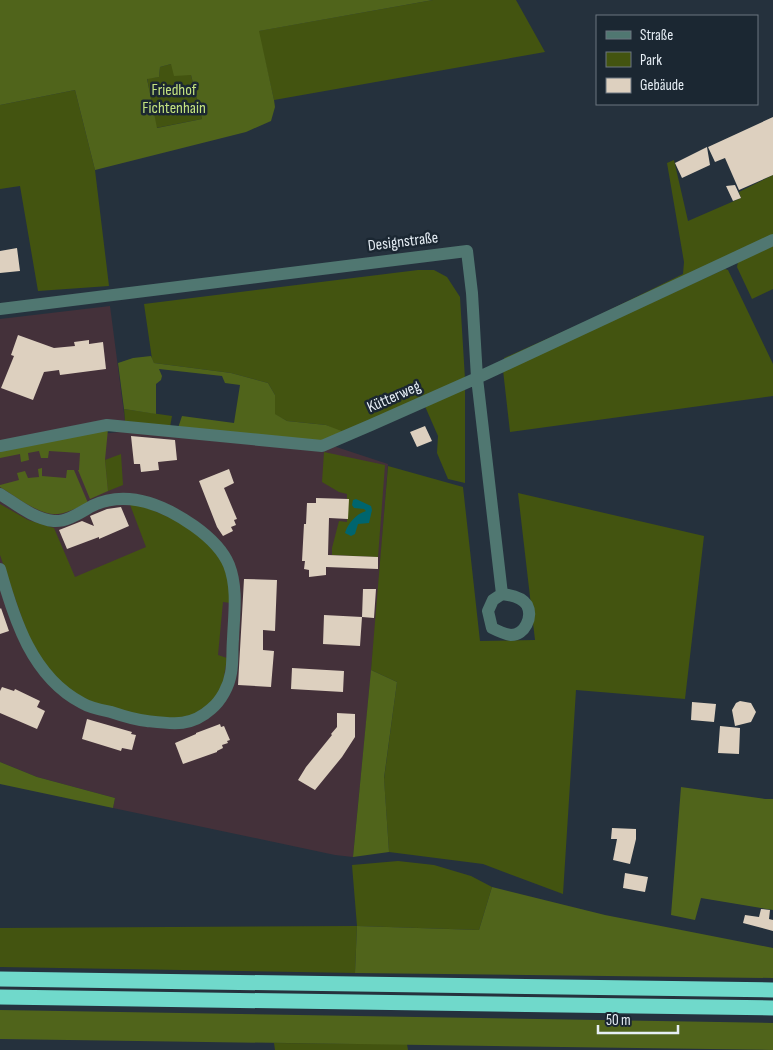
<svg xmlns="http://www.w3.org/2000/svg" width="773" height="1050" font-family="'Sofia Sans Condensed',sans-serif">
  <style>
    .commercial { fill: #44313a }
    .green { fill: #435410 }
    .forest { fill: #50641b; fill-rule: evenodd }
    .water { fill: #00656e }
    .building { fill: #ddd0bf }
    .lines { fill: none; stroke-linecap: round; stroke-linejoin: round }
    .minor { stroke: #507771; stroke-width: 12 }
    .highway { stroke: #70d9cb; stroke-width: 15 }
    .labels { text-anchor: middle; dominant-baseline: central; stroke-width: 5; stroke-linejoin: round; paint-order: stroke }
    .park-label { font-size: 16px; fill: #c4e380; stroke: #1b2732 }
    .street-label { font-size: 16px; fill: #e6eef5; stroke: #1b2732 }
  </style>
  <rect width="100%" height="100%" fill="#25313d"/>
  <path class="commercial" d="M110,306L125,421L0,442V319Z
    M165,427L318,441L388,464L376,620L353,857L335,855L113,808L115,798L37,777L0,762V445Z"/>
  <path class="green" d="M433,0H516L545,52L274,100L258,31Z
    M171,64L191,75L202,119L156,128L147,78L159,77L160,67Z
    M75,90L95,170L109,286L38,291L20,186L0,189V105Z
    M674,160L688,221L741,198L739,192L773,175V238L504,361V358L587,321L683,274L684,262L667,163Z
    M773,243V289L752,299L737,267L738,262Z
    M725,269L728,270L773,364V396L510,432L503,370Z
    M418,270H434L447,277L460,297L465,379L345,434L326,425L287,421L274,414L275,395L268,383L231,373L154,363L152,359L144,304Z
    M465,386V483L448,479L437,453L438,436L424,404Z
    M124,409L172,416L170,427L125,421Z
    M324,452L385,465L378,557L332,555V548L339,521L347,522V494L339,492L322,482Z
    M121,454L123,485L108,491L105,460Z
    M388,466L463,487L480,641L535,640L518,493L704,536L685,699L576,690L563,894L483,864L389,852L384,779L397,682L371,670Z
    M129,502L141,505L184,524L212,547L227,568L231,603L223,602L218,655L227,658L223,683L218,693L210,703L193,715L171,719L138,716L92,702L75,694L55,678L31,644L0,555V504L28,520L54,528L75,577L146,547Z
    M398,861L434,865L471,876L492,887L479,930L357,926L355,973L0,967V928L357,926L352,865Z
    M274,1043L407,1044L408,1050H275Z"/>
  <path class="forest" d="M0,0H433L259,31L274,100L275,107L271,121L246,132L95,170L75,90L0,105ZM171,64L174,76L191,75L202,119L157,128L147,79L159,77L160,67Z
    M151,356L154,363L231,373L268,383L275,395V414L287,421L326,425L344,432L322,442L178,428L182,416L234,423L240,385L225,383L222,376L159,369L162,376L161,380L156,384V414L124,409L118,363L133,358Z
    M108,429L105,460L108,491L90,499L78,470H79L80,453L49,451L48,458H41L39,451L28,453L29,460L21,462L20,454L0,458V449Z
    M42,468V476L66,478L67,470H74L88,503C78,507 68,513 58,514C40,516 15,496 0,487V485L19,480L17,473L25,471L28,478L39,477L38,469Z
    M371,670L397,682L384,778L389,852L353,857Z
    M0,762L37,777L115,798L113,808L0,784Z
    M681,787L765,799H773V910L701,898L695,920L671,915Z
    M492,887L605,915L773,948V978L355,973L357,926L479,930Z
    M0,1010L773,1023V1050L0,1039Z"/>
  <path class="water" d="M356,499L371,506L372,510L369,523L358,524L355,534L351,536L345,533C348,523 356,514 366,511L364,509L354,508L352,505L353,500Z"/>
  <path class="building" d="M773,117V175L739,190L725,158L715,162L708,147Z
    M707,147L710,165L682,178L675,163Z
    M735,185L741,198L733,201L726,186Z
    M17,248L20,271L0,273V251Z
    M18,335L54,348L75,346L74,342L89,340V344L103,342L106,369L60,375L59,370L44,372L33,400L1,388L14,356L11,355Z
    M425,426L432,441L417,447L410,432Z
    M131,436L175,440L177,460L158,462L159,470L141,472L140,464H134Z
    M229,469L234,483L224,488L237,519L234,520L236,525L231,527L233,531L223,536L217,527L199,481Z
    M316,498L349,499L348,519L329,518L328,555L378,557V569L326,567V575L309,577V570L304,569L305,561H302L304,524H306L307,503H316Z
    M121,507L129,526L99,539V537L67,549L59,530L82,521L94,526L90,516L107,509Z
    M244,579L277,580L275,631L263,630V650L274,651L271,687L238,685Z
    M363,589H376L374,618L362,617Z
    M1,608L9,631L0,634V609Z
    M324,615L362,617L360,646L323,644Z
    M292,668L344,671L343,692L291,689Z
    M2,687L14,691L15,689L40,701L37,707L45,711L37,729L0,713V691Z
    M740,701L751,703L756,712L751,722L735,726L732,710L736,703Z
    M692,702L716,704L714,722L691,720Z
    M337,713L355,714V737L342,757L315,790L298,780L306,767L332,735L331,734L337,727Z
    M87,719L132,732L131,734L136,735L132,750L122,748L121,751L82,739Z
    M220,724L221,727L224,726L230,740L227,741L228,743L222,745L223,748L217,751V752L183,764L175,743L196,734V733Z
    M720,726L740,728L739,754L718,753Z
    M612,828L636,829V839L630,864L613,860L617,839H611Z
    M625,873L648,877L645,892L623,888Z
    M761,909L770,910L769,919L773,920V931L743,923L745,915L759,917Z"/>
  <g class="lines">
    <path class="minor" d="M0,309L467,251L472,293L477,378L502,594
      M0,446L107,425L322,446L371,425L477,378L773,240
      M0,494C16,504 34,519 54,521C67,522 81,512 92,506C127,489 164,505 194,526C208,536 222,548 229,565C238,588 234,614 233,639C232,651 233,663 231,673C229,686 221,701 211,709C191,727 173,724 147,721C135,720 123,716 111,712C101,710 90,708 82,703C32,677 14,619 0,569
      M502,594C511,595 522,597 527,605C533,617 525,635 511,635C504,634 498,631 492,628L488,611L493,600Z"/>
    <path class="highway" d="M0,979L773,990
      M0,997L773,1008"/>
  </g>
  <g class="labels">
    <g class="park-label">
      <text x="174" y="90">Friedhof<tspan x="174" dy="18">Fichtenhain</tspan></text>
    </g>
    <g class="street-label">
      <text transform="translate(403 242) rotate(-7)">Designstraße</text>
      <text transform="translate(394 397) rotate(-24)">Kütterweg</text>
    </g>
  </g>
  <rect x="596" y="15" width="162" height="90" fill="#1b2732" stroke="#6c7780"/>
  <rect x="606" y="31" width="25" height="8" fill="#507771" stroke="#6c7780"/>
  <text x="640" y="40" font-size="15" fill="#e6eef5">Straße</text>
  <rect x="606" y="52" width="25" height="15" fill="#435410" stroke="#6c7780"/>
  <text x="640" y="65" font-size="15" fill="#e6eef5">Park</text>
  <rect x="606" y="78" width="25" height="15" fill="#ddd0bf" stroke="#6c7780"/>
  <text x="640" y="90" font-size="15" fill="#e6eef5">Gebäude</text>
  <path d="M598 1025v8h80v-8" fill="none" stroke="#e6eef5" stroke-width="2.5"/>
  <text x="606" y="1025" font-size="15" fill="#e6eef5" stroke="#1b2732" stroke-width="4" paint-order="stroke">50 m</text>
</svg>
